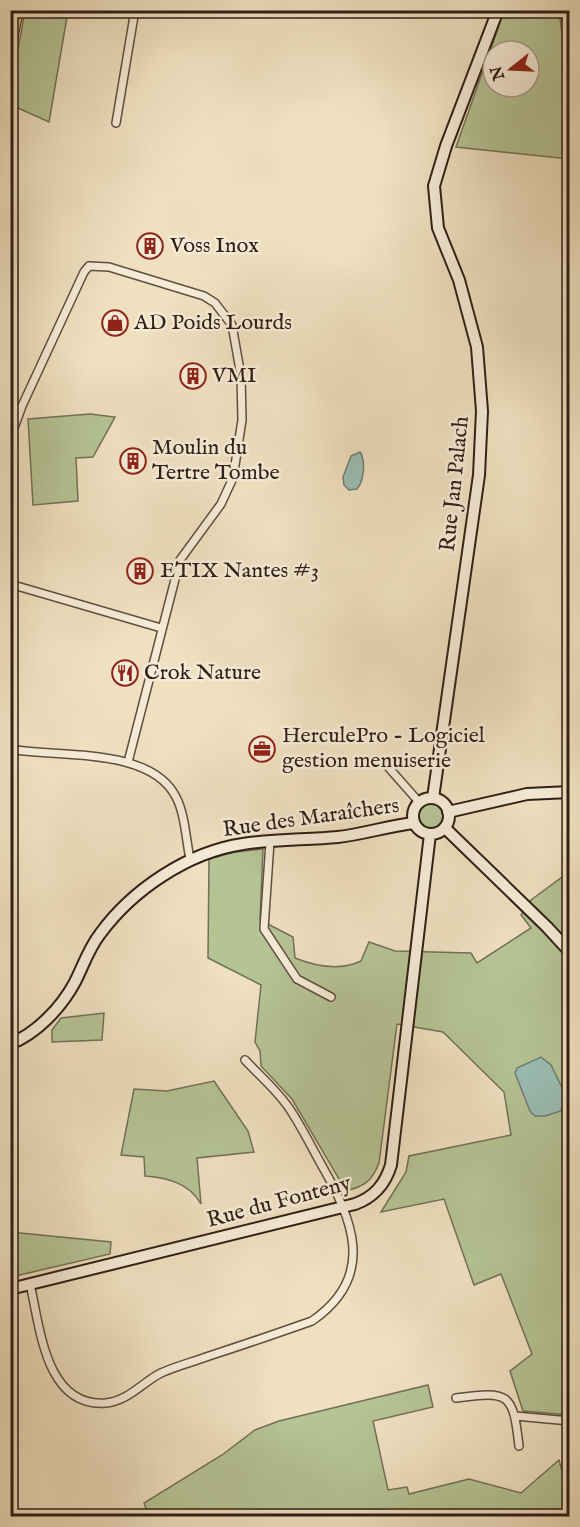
<svg xmlns="http://www.w3.org/2000/svg" width="580" height="1527" font-family="'IM FELL English',serif">
  <style>
    .green { fill: #b5c395; stroke: #727056; stroke-width: 1.5; fill-rule: evenodd }
    .water { fill: #9abdb3; stroke: #707d74; stroke-width: 1.5 }
    .lines { fill: none; stroke-linecap: round; stroke-linejoin: round }
    .street-casing { stroke: #604e40; stroke-width: 10 }
    .secondary-casing { stroke: #301e16; stroke-width: 14 }
    .highway-casing { stroke: #301e16; stroke-width: 16 }
    .street { stroke: #f5ebd6; stroke-width: 7 }
    .secondary { stroke: #f5ebd6; stroke-width: 10 }
    .highway { stroke: #e8c080; stroke-width: 14 }
    .labels { text-anchor: middle; dominant-baseline: central; stroke-width: 5; stroke-linejoin: round; paint-order: stroke }
    .poi-label { font-size: 22px; fill: #301e16; stroke: #f5ebd6; text-anchor: start }
    .street-label { font-size: 22px; fill: #301e16; stroke: #f5ebd6 }
  </style>
  <rect width="100%" height="100%" fill="#efe0c0"/>
  <filter id="stains"><feTurbulence type="fractalNoise" baseFrequency=".00333" numOctaves="4"/><feColorMatrix values="0 0 0 0 .2 0 0 0 0 .09 0 0 0 0 .02 0 0 0 .5 -.17"/></filter>
  <radialGradient id="worn" r=".72"><stop offset=".6" stop-color="#630" stop-opacity="0"/><stop offset="1" stop-color="#630" stop-opacity=".3"/></radialGradient>
  <path class="green" d="M25,11H68L49,122L11,105V86Z
    M504,11H559L570,93L569,159L456,147ZM493,51H529V87H493Z
    M90,414L115,417L93,457L76,458L78,501L33,505L28,419Z
    M418 816a13 13 0 1 1 26 0a13 13 0 1 1-26 0Z
    M263,849L260,920L293,937L295,958C315,966 340,971 361,961L369,942L395,951L471,953L477,963L531,928L521,915L531,900L569,872L570,1070L562,1071L570,1087L569,1415L523,1411L510,1371L532,1354L501,1274L474,1285L444,1199L381,1212L406,1172L409,1156L511,1135L504,1092L443,1032L397,1024L379,1163C372,1181 365,1186 346,1191L292,1099L261,1066L260,1051L255,1042L261,985L208,958L209,859L235,852Z
    M104,1013L102,1040L52,1042V1030L61,1018Z
    M214,1081L248,1131L254,1152L197,1158L201,1204C189,1183 168,1178 145,1176L144,1157L121,1155L134,1089L167,1091Z
    M10,1232L111,1242L110,1254L11,1277Z
    M428,1385L433,1407L373,1421L388,1490L407,1487L409,1494L469,1479L521,1493L559,1460L566,1486L569,1516H144L148,1514L144,1503L222,1455L255,1430L279,1421Z"/>
  <path class="water" d="M360,452C366,461 364,481 357,489L349,490L344,485L343,477L351,456Z
    M541,1057L551,1065L566,1096L561,1111L545,1116H535L530,1111L515,1073L517,1068Z"/>
  <g class="lines">
    <g class="street-casing">
      <path id="street" d="M565,10L570,57
        M116,123L135,10
        M10,439L22,406L84,272L89,266L109,267L204,296L215,303L232,325L241,376L242,420L233,478L221,504L180,560L128,762
        M10,584L161,628
        M10,749C57,758 150,746 176,797C185,814 186,840 190,859
        M389,768L419,802
        M270,842L264,929L297,979L331,997
        M30,1284C40,1326 45,1408 106,1403C128,1401 143,1382 161,1373C176,1366 193,1362 209,1356C243,1345 278,1333 312,1321C377,1276 353,1220 321,1164C311,1146 302,1128 291,1111C279,1092 261,1077 245,1060
        M456,1398C509,1391 513,1392 519,1446
        M515,1416L570,1421"/>
    </g>
    <g class="secondary-casing">
      <path id="secondary" d="M413 816a18 18 0 1 1 36 0a18 18 0 1 1-36 0Z
        M433,798L479,475L482,411L477,347L459,280L438,228L434,186L446,146L498,10
        M448,812L527,794L570,792
        M445,828L547,927L570,952
        M10,1044C37,1033 61,1008 75,982C83,966 89,948 100,934C132,890 188,852 243,844C274,839 306,840 338,837C364,834 388,826 414,823
        M10,1289L355,1204C374,1197 385,1185 391,1165L430,834"/>
    </g>
    <g class="highway-casing">
      <path id="highway" d="M10,39L16,10"/>
    </g>
    <use href="#street" class="street"/>
    <use href="#secondary" class="secondary"/>
    <use href="#highway" class="highway"/>
  </g>
  <defs>
    <g id="building-ring" transform="scale(1.35)"><circle r="9.5" fill="#f5ebd6" stroke="#8f2418" stroke-width="1.5"/><path d="M-4-6H4V6H1V3H-1V6H-4ZM-2.5-4.3h1.7v1.8h-1.7ZM.8-4.3h1.7v1.8H.8ZM-2.5-1h1.7V.8h-1.7ZM.8-1h1.7V.8H.8Z" fill="#8f2418"/></g>
    <g id="shop-ring" transform="scale(1.35)"><circle r="9.5" fill="#f5ebd6" stroke="#8f2418" stroke-width="1.5"/><path d="M-5-2.5h2.3a2.7 3.5 0 0 1 5.4 0H5L5.5 6h-11ZM-1.5-2.5h3a1.5 2.3 0 0 0-3 0Z" fill="#8f2418"/></g>
    <g id="restaurant-ring" transform="scale(1.35)"><circle r="9.5" fill="#f5ebd6" stroke="#8f2418" stroke-width="1.5"/><path d="M-5-6h1v4h1v-4h1v4h1v-4h1v5L-1.5 .5V6h-2V.5L-5-1ZM5-6V6H3V1.5H1.5Q1.5-4 5-6Z" fill="#8f2418"/></g>
    <g id="office-ring" transform="scale(1.35)"><circle r="9.5" fill="#f5ebd6" stroke="#8f2418" stroke-width="1.5"/><path d="M-6-3h4V-5.5h4V-3h4V5H-6ZM-1-4.5V-3h2v-1.5ZM-6 0V1H6V0Z" fill="#8f2418"/></g>
  </defs>
  <g fill-rule="evenodd">
    <use href="#building-ring" x="150" y="246"/>
    <use href="#shop-ring" x="115" y="323"/>
    <use href="#building-ring" x="193" y="376"/>
    <use href="#building-ring" x="133" y="461"/>
    <use href="#building-ring" x="140" y="571"/>
    <use href="#restaurant-ring" x="125" y="673"/>
    <use href="#office-ring" x="262" y="749"/>
  </g>
  <g class="labels">
    <g class="poi-label">
      <text x="170" y="246">Voss Inox</text>
      <text x="134" y="323">AD Poids Lourds</text>
      <text x="212" y="376">VMI</text>
      <text x="152" y="448">Moulin du<tspan x="152" dy="25">Tertre Tombe</tspan></text>
      <text x="160" y="571">ETIX Nantes #3</text>
      <text x="144" y="673">Crok Nature</text>
      <text x="282" y="736">HerculePro - Logiciel<tspan x="282" dy="25">gestion menuiserie</tspan></text>
    </g>
    <g class="street-label">
      <text transform="translate(455 484) rotate(-84)">Rue Jan Palach</text>
      <text transform="translate(311 818) rotate(-8)">Rue des Maraîchers</text>
      <text transform="translate(279 1202) rotate(-15)">Rue du Fonteny</text>
    </g>
  </g>
  <rect width="580" height="1527" fill="none" stroke="#efe0c0" stroke-width="36"/>
  <rect x="12" y="12" width="556" height="1503" fill="none" stroke="#301e16" stroke-width="3"/>
  <rect x="18" y="18" width="544" height="1491" fill="none" stroke="#301e16" stroke-width="1.5"/>
  <g transform="translate(511 69) rotate(252)"><circle r="28" fill="#f5ebd6" stroke="#a69989" stroke-width="1.5"/>
  <path d="M0-4.5L10 22L0 15L-10 22Z" fill="#8f2418"/>
  <text y="-9" font-size="16" font-weight="bold" text-anchor="middle" fill="#301e16">N</text>
  </g>
  <rect width="100%" height="100%" filter="url(#stains)"/>
  <rect width="100%" height="100%" fill="url(#worn)"/>
</svg>
